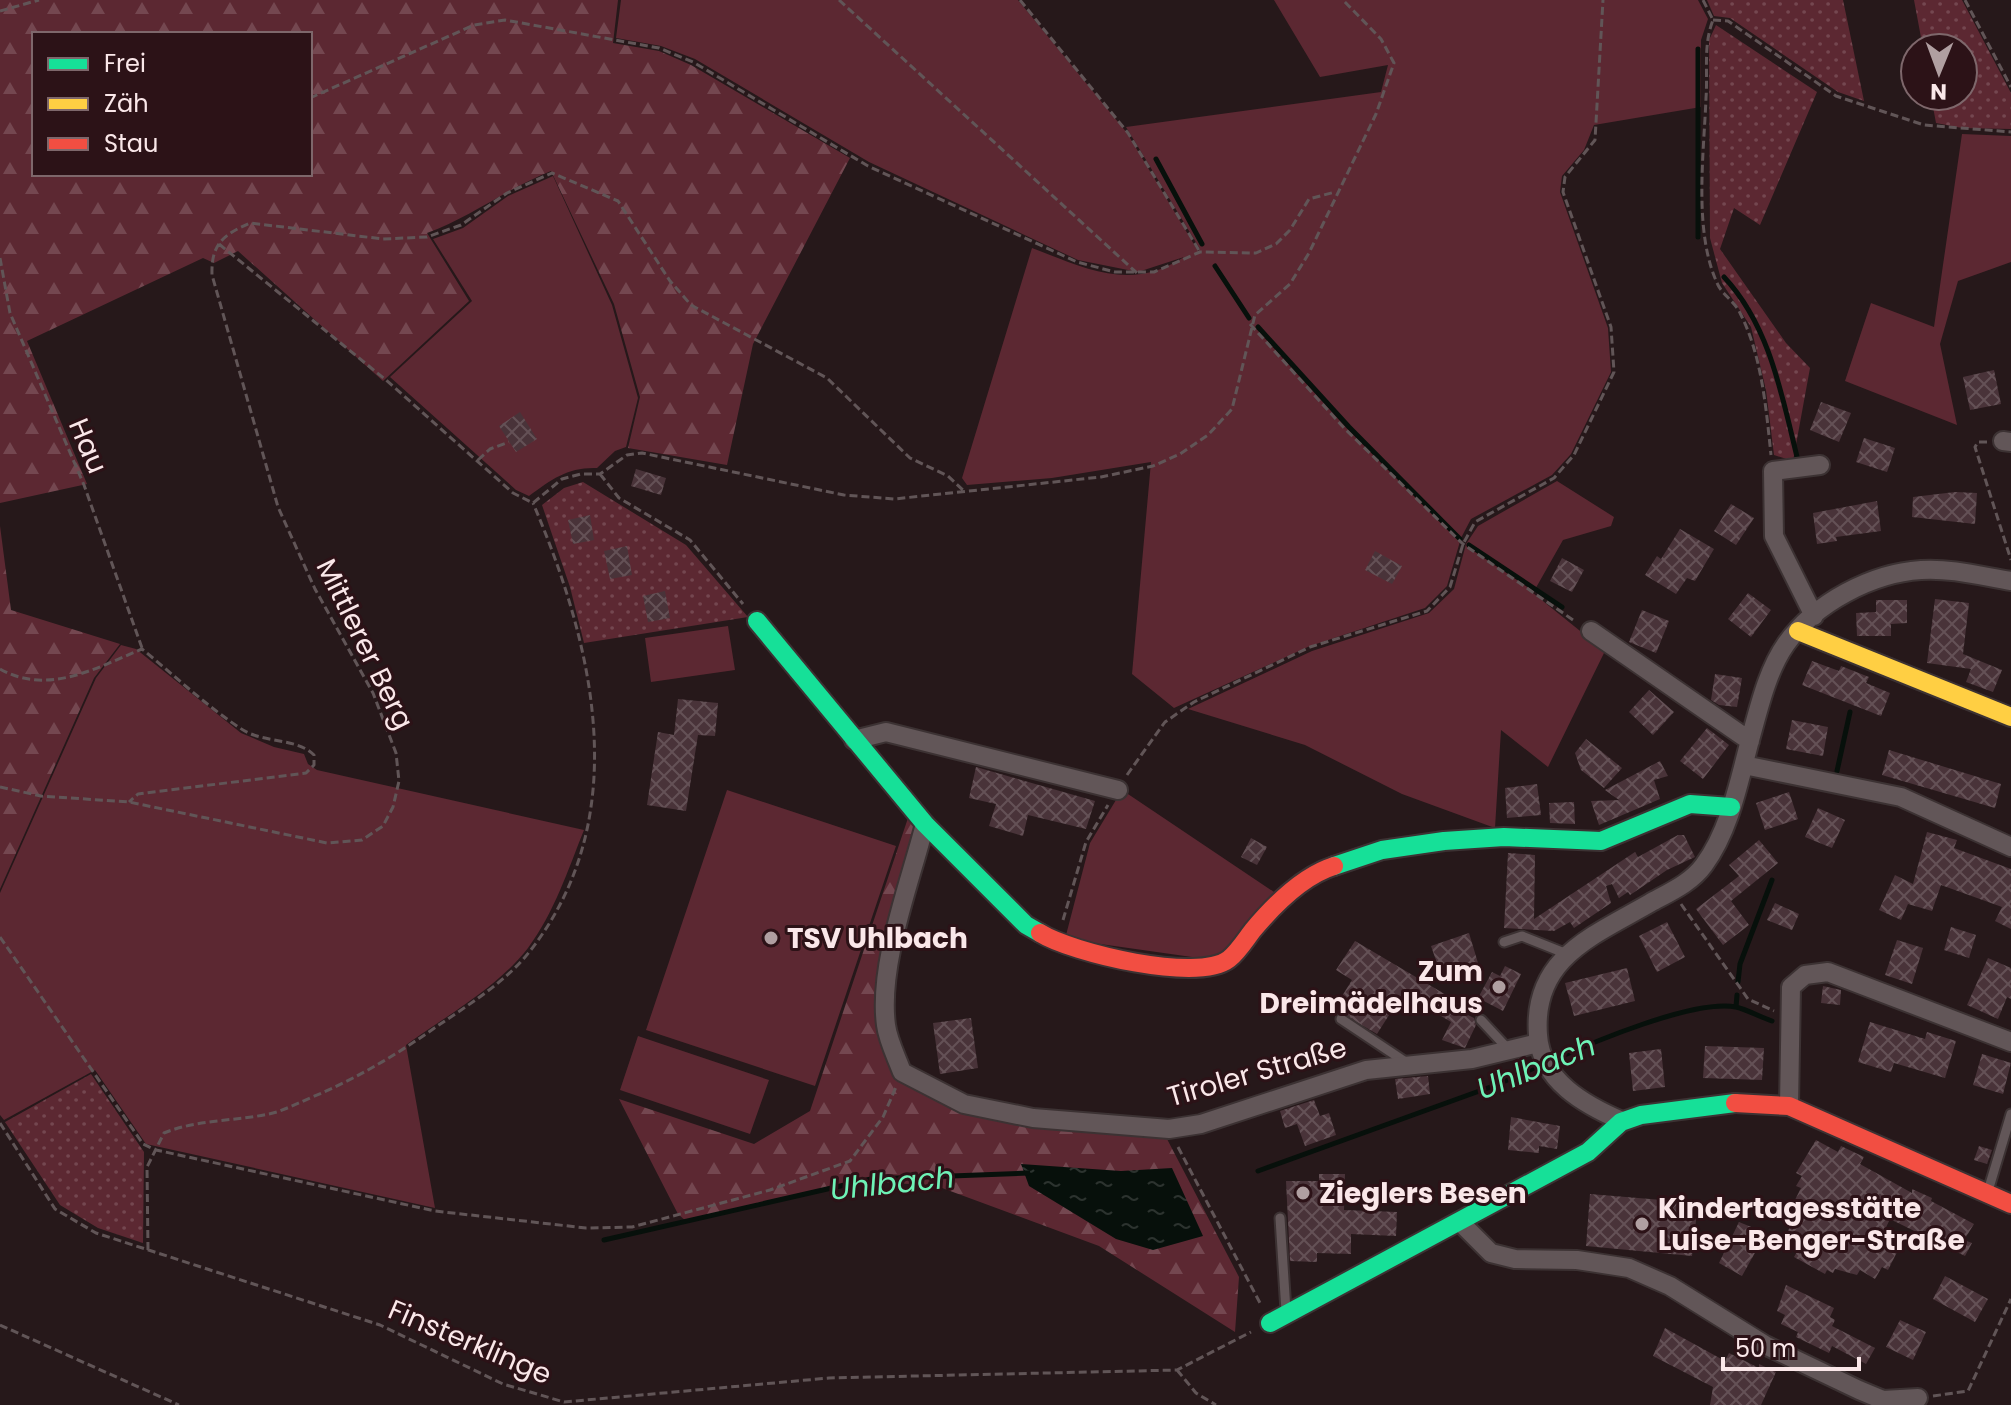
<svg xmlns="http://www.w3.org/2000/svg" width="2011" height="1405" font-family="Poppins,sans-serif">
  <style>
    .grass { fill: url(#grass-dots) }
    .forest { fill: url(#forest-firs); fill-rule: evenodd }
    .garden { fill: #5c2832 }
    .water { fill: url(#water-ripples) }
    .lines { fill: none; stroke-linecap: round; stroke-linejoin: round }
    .stream { stroke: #07100b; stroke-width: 5 }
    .building { fill: url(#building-cross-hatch) }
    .lane-casing { stroke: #3c3233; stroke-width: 13 }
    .street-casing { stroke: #3c3233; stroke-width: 22 }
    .fast-casing { stroke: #3c3233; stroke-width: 22 }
    .slow-casing { stroke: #3c3233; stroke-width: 22 }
    .jam-casing { stroke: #3c3233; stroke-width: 22 }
    .path { stroke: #615557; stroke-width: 3; stroke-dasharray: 8 4; stroke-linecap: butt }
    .lane { stroke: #625658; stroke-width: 9 }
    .street { stroke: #625658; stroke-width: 18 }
    .fast { stroke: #16e098; stroke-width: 18 }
    .slow { stroke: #ffcf43; stroke-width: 18 }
    .jam { stroke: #f24e42; stroke-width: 18 }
    .poi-dot { fill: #b09fa1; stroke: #2c1217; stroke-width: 3 }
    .labels { text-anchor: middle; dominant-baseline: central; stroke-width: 6; stroke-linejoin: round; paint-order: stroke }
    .street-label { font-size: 28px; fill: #fae7e9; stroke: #2c1217 }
    .poi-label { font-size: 28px; font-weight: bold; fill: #fae7e9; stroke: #2c1217; text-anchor: start }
    .water-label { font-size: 30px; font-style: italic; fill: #6ef2b6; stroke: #2c1217 }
  </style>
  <defs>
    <pattern id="grass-dots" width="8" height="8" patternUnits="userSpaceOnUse" patternTransform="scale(2)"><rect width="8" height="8" fill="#5c2832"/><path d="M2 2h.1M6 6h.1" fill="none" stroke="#744750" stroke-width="1.8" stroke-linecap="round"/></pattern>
    <pattern id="forest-firs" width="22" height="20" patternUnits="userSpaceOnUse" patternTransform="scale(2)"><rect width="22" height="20" fill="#5c2832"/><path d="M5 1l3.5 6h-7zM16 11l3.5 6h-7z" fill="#744750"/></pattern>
    <pattern id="water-ripples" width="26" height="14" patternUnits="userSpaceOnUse" patternTransform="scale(2)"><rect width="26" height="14" fill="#07100b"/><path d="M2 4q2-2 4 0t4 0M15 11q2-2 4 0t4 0" fill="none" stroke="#2c332f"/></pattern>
    <pattern id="building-cross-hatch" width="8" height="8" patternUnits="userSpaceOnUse" patternTransform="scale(2)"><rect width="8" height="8" fill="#493339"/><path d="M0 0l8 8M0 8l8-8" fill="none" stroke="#645156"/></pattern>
  </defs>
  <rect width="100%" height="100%" fill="#26181a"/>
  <path class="grass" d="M1707,0H1843L1864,101L1838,92L1730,18L1714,16Z
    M1914,0H1962L2011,93V129L1962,128L1936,123L1931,96H1963V48H1923Z
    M1716,25L1817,92L1760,225L1734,208L1720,249L1786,343L1810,368L1793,461L1774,455L1766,390L1751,327L1722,283L1710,238L1709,40Z
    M583,482L686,545L748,617L584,643L570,587L542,505L564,488Z
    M91,1074L144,1152L143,1243L98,1228L60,1205L5,1122Z"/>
  <path class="forest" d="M0,0H618L613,43L659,51L691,65L850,158L753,344L727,465L628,448L640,397L614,304L551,171C506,189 471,217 427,233L469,301L383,381L238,251L214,263L203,258L27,341L87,484L0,503ZM34,34H310V174H34Z
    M0,526L11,610L120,644L94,678L0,889Z
    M908,818L919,830L879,1027L896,1078L929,1095L1103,1131L1167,1139L1239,1277L1235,1332L1099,1246L934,1185L866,1182L687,1222L678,1214L619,1099L754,1144L810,1111Z"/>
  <path class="garden" d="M621,0H1018L1127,133L1198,251L1200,249L1126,127L1381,92L1388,65L1320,77L1274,0H1698L1708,19L1701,40V107L1594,125L1584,150L1562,176L1560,192L1608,328L1611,372L1571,454L1552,475L1471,519L1461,538L1447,586L1425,608L1310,646L1174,708L1132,674L1151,462L1052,478L967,485L962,478L1032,248C1087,269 1131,292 1184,257L1138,272L1078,260L869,162L695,59L661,46L616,38Z
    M1962,134L2011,136V262L1958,281L1940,344L1957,425L1845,381L1871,303L1934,327Z
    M553,176L612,305L638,398L626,447L615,451L597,468C568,467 552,479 529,496L516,490L390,377L472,301L433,239L463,228L508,196Z
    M1557,481L1614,517L1611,526L1563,540L1533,593L1605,651L1548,767L1501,730L1495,828L1402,794L1305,745L1188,709L1312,651L1429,613L1454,589L1466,544L1478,526Z
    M728,626L735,670L651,682L645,638Z
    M121,645L136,649L241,733L274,747L304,754L308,764L317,770L584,830C568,870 554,913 528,948C497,988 446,1016 406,1045L435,1208L146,1144L95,1070L4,1120L0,1115V893L96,678Z
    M727,790L896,846L815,1086L646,1030Z
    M1122,790L1280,896L1213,960L1065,939L1090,843Z
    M638,1036L769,1080L750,1134L620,1090Z"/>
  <path class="water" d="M1021,1164L1121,1171L1172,1168L1203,1236L1153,1250L1116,1239L1029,1186Z"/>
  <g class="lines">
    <path class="stream" d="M1156,159L1202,244
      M1698,237V49
      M1215,266L1249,318
      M1724,277C1770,326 1782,396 1798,461
      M1258,327L1349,427L1460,539
      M1469,545L1562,607
      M1837,771L1850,712
      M1738,982L1740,964L1772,880
      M1736,1007L1737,995
      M1551,1061C1591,1043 1694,999 1736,1007C1748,1010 1760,1017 1772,1021
      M1258,1171L1496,1085L1541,1065
      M604,1240L871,1179L1028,1173"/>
  </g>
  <path class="building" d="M1994,370L2001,404L1970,410L1963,377Z
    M1821,402L1851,413L1839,442L1810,430Z
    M520,412L537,439L516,452L499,426Z
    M1864,438L1895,448L1887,472L1856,462Z
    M636,469L666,478L661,495L631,486Z
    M1955,492L1977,493L1975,524L1912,517L1913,497Z
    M1877,501L1881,531L1836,537L1837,541L1817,544L1813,513Z
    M1731,504L1754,518L1736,545L1714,531Z
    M590,515L594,540L573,544L568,520Z
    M1680,529L1714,549L1695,581L1687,578L1676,594L1645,575L1657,556L1661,559Z
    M627,546L632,575L610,579L604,551Z
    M1375,551L1402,566L1392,584L1365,570Z
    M1562,558L1584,570L1572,592L1550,581Z
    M665,591L670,618L648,622L643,596Z
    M1748,593L1771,610L1751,637L1728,619Z
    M1935,599L1969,603L1963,654L2002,670L1993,692L1966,682L1971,669L1927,663Z
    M1876,600H1907V623L1891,624V636H1857L1856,613L1876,612Z
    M1642,610L1669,621L1656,653L1629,642Z
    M1812,661L1839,671L1841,666L1869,677L1866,683L1890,693L1881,716L1802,685Z
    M1715,674L1742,678L1737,707L1719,705L1711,700Z
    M1649,690L1674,712L1653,735L1629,712Z
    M678,699L718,703L715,736L698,735L686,811L647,805L658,732L674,735Z
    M1792,720L1828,727L1823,756L1786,749Z
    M1707,728L1729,745L1703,779L1680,761Z
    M1586,739L1622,768L1604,788L1581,770L1575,753Z
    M1889,750L2001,784L1995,808L1882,775Z
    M1660,761L1668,776L1654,780L1660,799L1599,825L1591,801L1619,800L1605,790Z
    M976,767L1095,801L1086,829L1028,815L1023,836L989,826L996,804L969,798Z
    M1537,784L1541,815L1507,818L1505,788Z
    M1789,792L1798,819L1765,830L1756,803Z
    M1574,802L1575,824L1550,823L1549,803Z
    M1818,808L1845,820L1832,848L1805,837Z
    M1927,832L1957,840L1954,848L2011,869V929L1995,921L2002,907L1941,885L1932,911L1908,904L1901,920L1879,910L1895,875L1913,884Z
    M1678,835H1684L1695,857L1667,870L1630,895L1628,892L1619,898L1612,884L1606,886L1611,903L1574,928L1570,922L1554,931L1504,928L1508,853L1535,855L1534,919L1635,852L1638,857Z
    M1251,838L1267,847L1257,865L1241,857Z
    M1759,840L1778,863L1731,901L1749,925L1723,945L1696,909L1739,876L1729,865Z
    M1775,903L1799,914L1792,930L1767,920Z
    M1667,922L1685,957L1657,972L1639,936Z
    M1951,927L1976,935L1969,958L1944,950Z
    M1469,933L1478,963L1441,975L1431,946Z
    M1897,940L1923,948L1912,984L1885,975Z
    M1355,941L1448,996L1443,1003L1474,1018L1476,1025L1465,1048L1442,1040L1451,1022L1403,993L1377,1034L1334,1009L1352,980L1336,970Z
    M1988,958L2011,968V999L2007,997L1998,1019L1967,1005Z
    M1505,966L1521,974L1503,1011L1478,998L1492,972L1500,976Z
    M1627,968L1635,1001L1574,1016L1565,983Z
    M1823,986L1841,990L1840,1005L1821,1003Z
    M971,1018L978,1068L940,1074L933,1023Z
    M1870,1022L1925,1039L1927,1032L1956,1041L1945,1078L1894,1063L1891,1072L1858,1062Z
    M1705,1046L1764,1048L1762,1080L1703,1078Z
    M1661,1049L1665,1087L1633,1091L1629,1053Z
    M1982,1054L2011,1063L2003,1094L1973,1085Z
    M1428,1076L1430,1094L1398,1099L1395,1079Z
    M1314,1100L1320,1116L1329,1113L1336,1135L1305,1146L1297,1124L1285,1128L1280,1111Z
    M1511,1117L1560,1126L1557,1149L1539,1146V1153L1508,1150Z
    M1816,1140L1838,1152L1841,1146L1864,1157L1860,1164L1912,1193V1189L1932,1198L1931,1201L1974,1224L1964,1240L1972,1243L1965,1256L1890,1219L1880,1240L1898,1250L1888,1270L1882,1267L1875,1279L1860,1270L1857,1275L1835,1269L1833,1273L1827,1270L1825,1274L1794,1257L1798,1250L1782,1242L1798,1212L1791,1208L1801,1188L1796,1186L1802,1176L1796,1173Z
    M1979,1146L1992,1150L1987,1164L1974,1160Z
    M1319,1174H1345L1344,1210L1397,1212L1396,1236L1351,1234V1254L1317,1253V1262L1290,1261L1286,1181H1319Z
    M1590,1194L1698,1203L1692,1256L1586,1246Z
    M1739,1222L1766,1233L1742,1276L1719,1263Z
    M1945,1276L1988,1299L1975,1322L1933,1299Z
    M1786,1285L1834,1308L1830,1317L1835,1320L1832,1326L1875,1348L1866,1364L1832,1346L1829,1353L1796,1337L1798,1332L1781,1324L1785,1315L1777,1311Z
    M1900,1320L1926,1332L1913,1360L1886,1347Z
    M1665,1328L1725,1361L1729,1353L1759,1368V1364L1776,1372L1761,1405H1710L1713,1387L1653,1356Z"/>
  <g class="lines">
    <g class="lane-casing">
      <path id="lane" d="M1504,942L1522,936L1567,954
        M1341,1019L1407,1063
        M1481,1020L1509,1050
        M1988,1191L2011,1114
        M1280,1218L1286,1311"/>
    </g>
    <g class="street-casing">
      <path id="street" d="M2003,441L2011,442
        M1814,616L1774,536L1773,471L1820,465
        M1591,631L1750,741
        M854,740L886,732L1118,790
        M1744,765L1901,797L2011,847
        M925,824C910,883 878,965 886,1025C888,1041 897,1058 902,1072L964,1104L1033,1118L1169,1129L1201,1124L1366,1070L1472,1059L1538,1043
        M1789,1106L1791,987L1805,975L1828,972L2011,1042
        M1622,1121C1585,1105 1541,1081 1538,1035C1532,958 1593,936 1650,903C1670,892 1691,883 1704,865C1730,830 1739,781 1750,740C1759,708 1767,671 1786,644C1815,603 1872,573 1921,570C1951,568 1981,576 2011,581
        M1460,1222L1491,1253L1515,1259L1577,1260L1629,1268L1670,1286L1765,1345L1859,1390L1883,1400L1918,1398"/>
    </g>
    <g class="fast-casing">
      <path id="fast" d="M757,621L925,824L1026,925L1040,933
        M1334,866L1382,850L1444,841L1504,837L1601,841L1690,804L1731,807
        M1270,1323L1588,1152L1621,1122L1641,1115L1735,1103"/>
    </g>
    <g class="slow-casing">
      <path id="slow" d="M1798,631L2011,717"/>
    </g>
    <g class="jam-casing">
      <path id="jam" d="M1040,933C1072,953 1198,983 1229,959C1238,952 1246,939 1253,930C1274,905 1302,876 1334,866
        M1735,1103L1789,1106L2011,1204"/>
    </g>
    <path class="path" d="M839,0L1138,274
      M1020,0L1128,133L1200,252
      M1703,0L1713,20C1703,46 1708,70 1706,98C1704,153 1693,233 1718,285C1723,295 1735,302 1740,313C1762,356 1766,408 1771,455
      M1965,0L2011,87
      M0,11L39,0
      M1713,20L1728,21L1836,96L1924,125L2011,132
      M310,98L474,25L505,20L659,48L693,62L868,166L1077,262L1115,272H1154L1200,252L1256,253L1276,244L1290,230L1309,199L1335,192
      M219,244L386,380L513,493L533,503L562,479L581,474H600L627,455L642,453L844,495L894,499L1101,477L1153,466L1180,454L1208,435L1232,409L1255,315L1290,284L1309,253L1376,114L1394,63L1381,39L1343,0
      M0,258L10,313L84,485L142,648
      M1250,324L1344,428L1463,544L1576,622
      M1987,442H1978L1975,447L2011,560
      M478,460L490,449L509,442
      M600,474L619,498L690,540L743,604
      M0,669C48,696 96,668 142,649C174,675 205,705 240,728C262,744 296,737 314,755V765L306,773L138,794L129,802
      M1127,775L1165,722L1194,702L1310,647L1427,611L1450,587L1463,544L1475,522L1554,478L1574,455L1614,372L1611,327L1563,192L1565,177L1595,140L1603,0
      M0,787L41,796L129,802L327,843L362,840L383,826L393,807L399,781L396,753L373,693L315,589L278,507L212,275C211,244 223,235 250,223L383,239L427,237L461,225L507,193L552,173L618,201L670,281L691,305L827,378L910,458L948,476L964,491
      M1681,904L1748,999L1774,1011
      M1063,920L1086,842L1108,805
      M0,937L143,1144L156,1150L435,1211L586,1228L632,1227L770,1190L850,1161L883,1117L896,1087
      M0,1123L55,1209L96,1233L380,1325L503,1384L564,1402L829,1378L1177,1370L1251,1332
      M1178,1147L1260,1303
      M148,1250L147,1167L164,1133C201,1118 239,1122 277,1112C288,1108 299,1103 310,1098C356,1079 396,1055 436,1027C468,1005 506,982 530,951C635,817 594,646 533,503
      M0,1325L179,1405
      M1177,1370L1196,1393L1216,1405
      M1933,1396L1968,1391L2011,1299"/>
    <use href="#lane" class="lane"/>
    <use href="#street" class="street"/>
    <use href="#fast" class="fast"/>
    <use href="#slow" class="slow"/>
    <use href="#jam" class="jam"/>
  </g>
  <g class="poi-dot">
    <circle cx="771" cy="938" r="8"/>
    <circle cx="1499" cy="987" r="8"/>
    <circle cx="1303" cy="1193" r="8"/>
    <circle cx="1642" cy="1224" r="8"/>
  </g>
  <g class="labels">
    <g class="street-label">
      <text transform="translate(88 446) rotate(67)">Hau</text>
      <text transform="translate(365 644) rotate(64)">Mittlerer Berg</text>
      <text transform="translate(1257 1072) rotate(-16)">Tiroler Straße</text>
      <text transform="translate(470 1342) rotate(23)">Finsterklinge</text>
    </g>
    <g class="poi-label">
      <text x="787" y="938">TSV Uhlbach</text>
      <text x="1483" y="971" text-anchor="end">Zum<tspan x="1483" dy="32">Dreimädelhaus</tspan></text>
      <text x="1319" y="1193">Zieglers Besen</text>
      <text x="1658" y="1208">Kindertagesstätte<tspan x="1658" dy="32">Luise-Benger-Straße</tspan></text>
    </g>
    <g class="water-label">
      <text transform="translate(1536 1067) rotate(-22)">Uhlbach</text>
      <text transform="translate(892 1183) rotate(-6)">Uhlbach</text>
    </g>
  </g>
  <rect x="32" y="32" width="280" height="144" fill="#2c1217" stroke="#7e676b" stroke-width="2"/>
  <rect x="48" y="58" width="40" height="12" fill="#16e098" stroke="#7e676b" stroke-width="2"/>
  <text x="104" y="72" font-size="24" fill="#fae7e9">Frei</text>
  <rect x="48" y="98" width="40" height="12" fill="#ffcf43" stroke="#7e676b" stroke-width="2"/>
  <text x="104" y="112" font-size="24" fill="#fae7e9">Zäh</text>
  <rect x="48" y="138" width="40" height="12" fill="#f24e42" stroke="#7e676b" stroke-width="2"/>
  <text x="104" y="152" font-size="24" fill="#fae7e9">Stau</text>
  <g transform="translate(1939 72) rotate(181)"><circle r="38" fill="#2c1217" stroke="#7e676b" stroke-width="2"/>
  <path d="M0-6L14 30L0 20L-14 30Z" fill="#b09fa1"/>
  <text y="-12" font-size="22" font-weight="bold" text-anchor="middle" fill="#fae7e9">N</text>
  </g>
  <path d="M1723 1357v12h136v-12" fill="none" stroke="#fae7e9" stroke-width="4"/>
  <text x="1735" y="1357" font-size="24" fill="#fae7e9" stroke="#2c1217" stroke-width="6" paint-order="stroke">50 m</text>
</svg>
